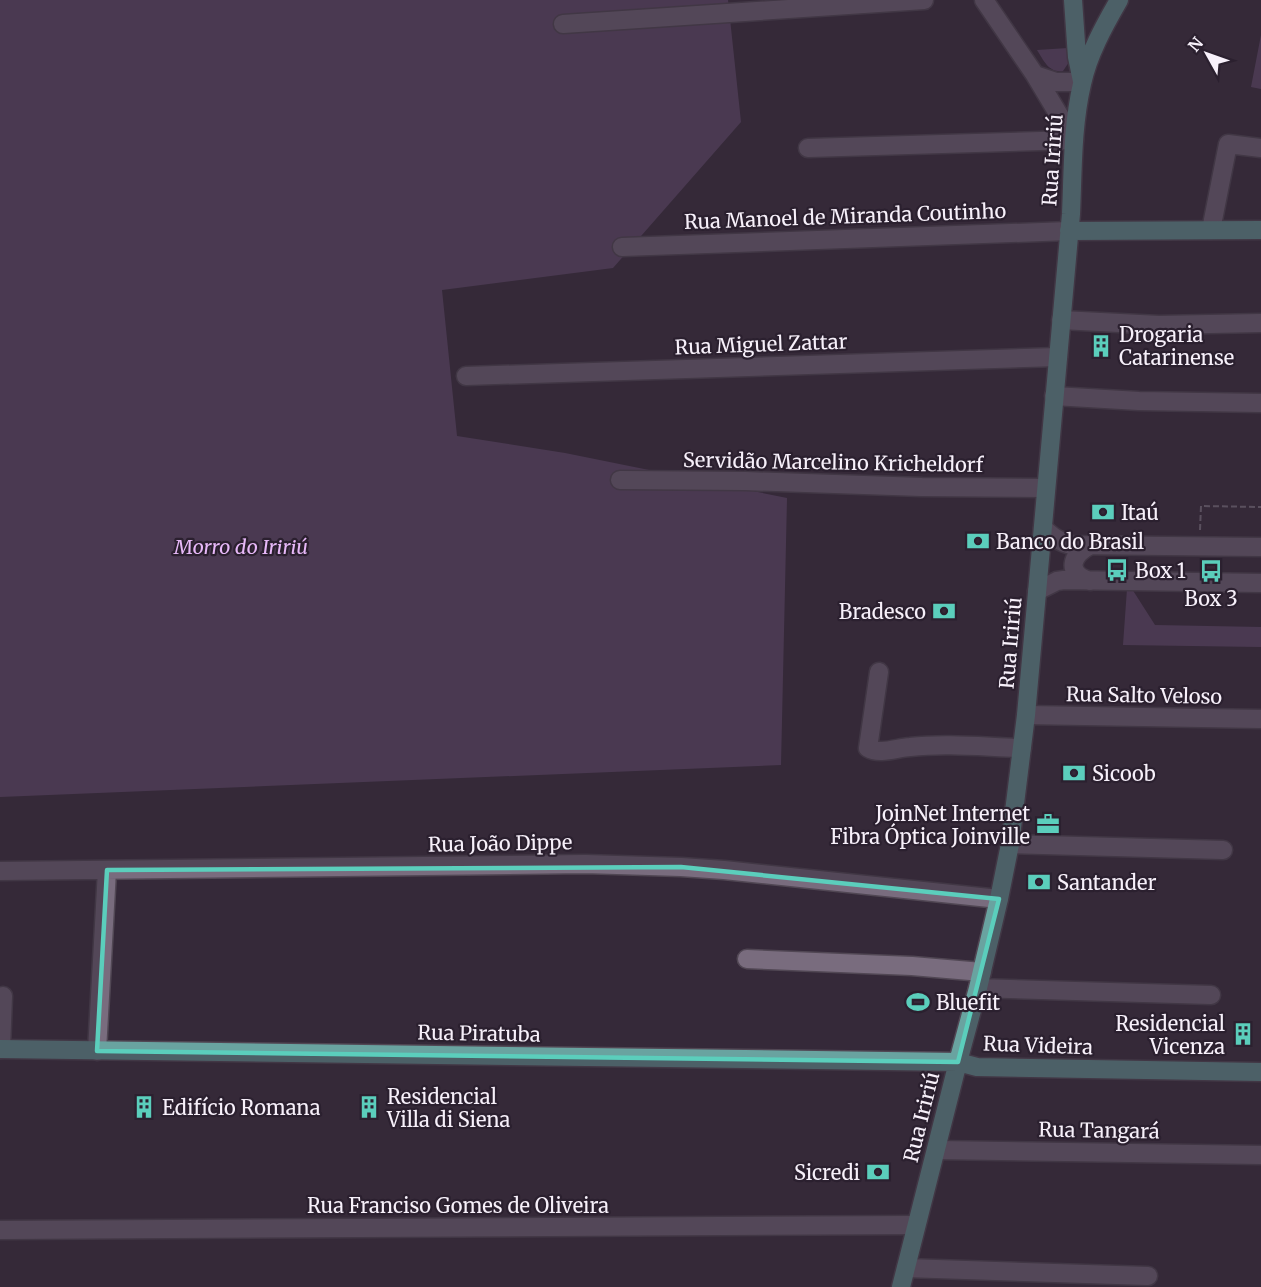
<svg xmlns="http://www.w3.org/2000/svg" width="1261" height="1287" font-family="Merriweather,serif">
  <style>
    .green { fill: #654c6f }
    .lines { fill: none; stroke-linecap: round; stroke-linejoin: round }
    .minor-casing { stroke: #514754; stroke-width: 21 }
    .major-casing { stroke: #514754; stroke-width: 21 }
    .path { stroke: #887e8c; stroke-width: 2; stroke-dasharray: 6 3; stroke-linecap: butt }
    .minor { stroke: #796c7e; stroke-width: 18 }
    .major { stroke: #69a3a0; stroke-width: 18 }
    .marked { fill: none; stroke: #5bcebc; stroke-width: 4.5; stroke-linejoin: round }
    .labels { text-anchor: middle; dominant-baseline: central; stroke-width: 4.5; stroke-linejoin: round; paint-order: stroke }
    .street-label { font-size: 20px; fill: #f7f0fa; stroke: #2b202f }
    .poi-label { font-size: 20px; fill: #f7f0fa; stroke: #2b202f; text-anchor: start }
    .park-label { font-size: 20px; font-style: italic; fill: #e7b8f8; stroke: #2b202f }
  </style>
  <rect width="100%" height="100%" fill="#352939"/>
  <path class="green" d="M0,0H728L741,122L613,268L442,290L457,436L565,453L787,498L781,765L0,797Z
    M1261,35V89L1251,87Z
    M1068,48L1069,62L1063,71C1049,73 1044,61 1037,50Z
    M1127,589H1132L1155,625L1261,627V647L1123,645Z"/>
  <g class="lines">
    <g class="minor-casing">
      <path id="minor" d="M984,0L1035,75L1074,140
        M563,24L924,0
        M1035,75L1056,82H1082
        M808,148L1074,140
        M1211,230L1228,144L1261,148
        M622,247L1069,231
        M1061,320L1159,325L1261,323
        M466,376L1058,357
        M1054,396L1139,401L1261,403
        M620,480L745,481L922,487L1046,488
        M1043,528C1052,536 1059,542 1071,545L1261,547
        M1090,581C1065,574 1071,554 1091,545
        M1037,591L1057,581L1064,580L1261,583
        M879,672L868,748C880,755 896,748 910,747C947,743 984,747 1022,748
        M1026,715L1261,719
        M1010,844L1223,850
        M0,871L585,864L681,867L724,870L999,899
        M747,959L912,966L982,972
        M978,988L1211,995
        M1,1049L3,996
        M97,1051L107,870
        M936,1150L1261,1155
        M0,1230L916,1225
        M906,1268L1148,1276"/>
    </g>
    <g class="major-casing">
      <path id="major" d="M1073,0L1077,57L1082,81
        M1069,231L1261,230
        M0,1049L958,1062L977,1067L1261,1072
        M901,1287L958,1062L978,988L999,899L1010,844L1026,715L1071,214C1073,171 1072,127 1082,84C1088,55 1104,26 1119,0"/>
    </g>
    <path class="path" d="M1200,530L1201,506L1261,507"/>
    <use href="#minor" class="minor"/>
    <use href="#major" class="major"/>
  </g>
  <path d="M0 0H1261V1287H0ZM681,867L999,899L958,1062L97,1051L107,870Z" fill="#352939" fill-opacity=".55" fill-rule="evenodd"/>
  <path class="marked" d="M681,867L999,899L958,1062L97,1051L107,870Z"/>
  <defs>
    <g id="building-bare" transform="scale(1.8)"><path d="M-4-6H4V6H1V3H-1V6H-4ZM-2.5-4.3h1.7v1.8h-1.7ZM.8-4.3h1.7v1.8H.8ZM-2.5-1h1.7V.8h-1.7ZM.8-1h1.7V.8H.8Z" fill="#5bcebc" stroke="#2b202f" stroke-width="2.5" paint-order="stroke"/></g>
    <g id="bank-bare" transform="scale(1.8)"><path d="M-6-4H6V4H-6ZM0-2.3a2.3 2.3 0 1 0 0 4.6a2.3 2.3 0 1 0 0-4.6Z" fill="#5bcebc" stroke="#2b202f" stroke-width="2.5" paint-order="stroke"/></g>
    <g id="bus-bare" transform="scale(1.8)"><path d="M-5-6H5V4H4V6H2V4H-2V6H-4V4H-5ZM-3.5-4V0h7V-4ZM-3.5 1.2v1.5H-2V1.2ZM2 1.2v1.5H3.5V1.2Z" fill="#5bcebc" stroke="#2b202f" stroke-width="2.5" paint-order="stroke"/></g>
    <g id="office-bare" transform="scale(1.8)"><path d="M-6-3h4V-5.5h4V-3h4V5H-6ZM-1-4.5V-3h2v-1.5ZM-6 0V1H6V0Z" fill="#5bcebc" stroke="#2b202f" stroke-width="2.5" paint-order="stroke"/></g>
    <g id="stadium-bare" transform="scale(1.8)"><path d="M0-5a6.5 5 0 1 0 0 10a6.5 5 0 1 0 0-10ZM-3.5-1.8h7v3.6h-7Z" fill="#5bcebc" stroke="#2b202f" stroke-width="2.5" paint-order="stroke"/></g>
  </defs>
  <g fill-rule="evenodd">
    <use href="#building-bare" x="1101" y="346"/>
    <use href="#bank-bare" x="1103" y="512"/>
    <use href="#bank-bare" x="978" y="541"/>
    <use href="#bus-bare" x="1117" y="570"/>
    <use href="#bus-bare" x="1211" y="571"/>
    <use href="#bank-bare" x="944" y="611"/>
    <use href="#bank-bare" x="1074" y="773"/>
    <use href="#office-bare" x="1048" y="824"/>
    <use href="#bank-bare" x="1039" y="882"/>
    <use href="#stadium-bare" x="918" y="1002"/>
    <use href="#building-bare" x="1243" y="1034"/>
    <use href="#building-bare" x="144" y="1107"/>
    <use href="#building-bare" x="369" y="1107"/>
    <use href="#bank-bare" x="878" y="1172"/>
  </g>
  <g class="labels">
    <g class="street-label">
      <text transform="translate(1052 160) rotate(-86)">Rua Iririú</text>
      <text transform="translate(845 216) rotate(-2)">Rua Manoel de Miranda Coutinho</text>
      <text transform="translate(761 344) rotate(-2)">Rua Miguel Zattar</text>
      <text transform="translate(833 462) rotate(1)">Servidão Marcelino Kricheldorf</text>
      <text transform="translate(1010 643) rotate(-85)">Rua Iririú</text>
      <text transform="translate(1144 695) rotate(1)">Rua Salto Veloso</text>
      <text transform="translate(500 843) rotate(-1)">Rua João Dippe</text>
      <text transform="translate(479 1033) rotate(1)">Rua Piratuba</text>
      <text transform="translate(1038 1045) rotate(2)">Rua Videira</text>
      <text transform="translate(921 1117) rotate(-76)">Rua Iririú</text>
      <text transform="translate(1099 1130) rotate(1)">Rua Tangará</text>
      <text x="458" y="1205">Rua Franciso Gomes de Oliveira</text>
    </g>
    <g class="poi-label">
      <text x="1119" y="334">Drogaria<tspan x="1119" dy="23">Catarinense</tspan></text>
      <text x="1121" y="512">Itaú</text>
      <text x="996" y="541">Banco do Brasil</text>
      <text x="1135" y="570">Box 1</text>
      <text x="1211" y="598" text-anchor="middle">Box 3</text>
      <text x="926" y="611" text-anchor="end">Bradesco</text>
      <text x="1092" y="773">Sicoob</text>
      <text x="1030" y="813" text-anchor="end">JoinNet Internet<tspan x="1030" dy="23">Fibra Óptica Joinville</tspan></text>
      <text x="1057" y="882">Santander</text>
      <text x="936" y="1002">Bluefit</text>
      <text x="1225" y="1023" text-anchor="end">Residencial<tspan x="1225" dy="23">Vicenza</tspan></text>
      <text x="387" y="1096">Residencial<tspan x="387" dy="23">Villa di Siena</tspan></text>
      <text x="162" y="1107">Edifício Romana</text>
      <text x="860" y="1172" text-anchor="end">Sicredi</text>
    </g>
    <g class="park-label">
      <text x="241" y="546">Morro do Iririú</text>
    </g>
  </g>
  <g transform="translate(1207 54) rotate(310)" stroke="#2b202f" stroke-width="4.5" paint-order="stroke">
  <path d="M0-4.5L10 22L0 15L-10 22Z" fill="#f7f0fa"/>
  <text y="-9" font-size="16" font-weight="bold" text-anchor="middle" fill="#f7f0fa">N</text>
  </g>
</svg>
